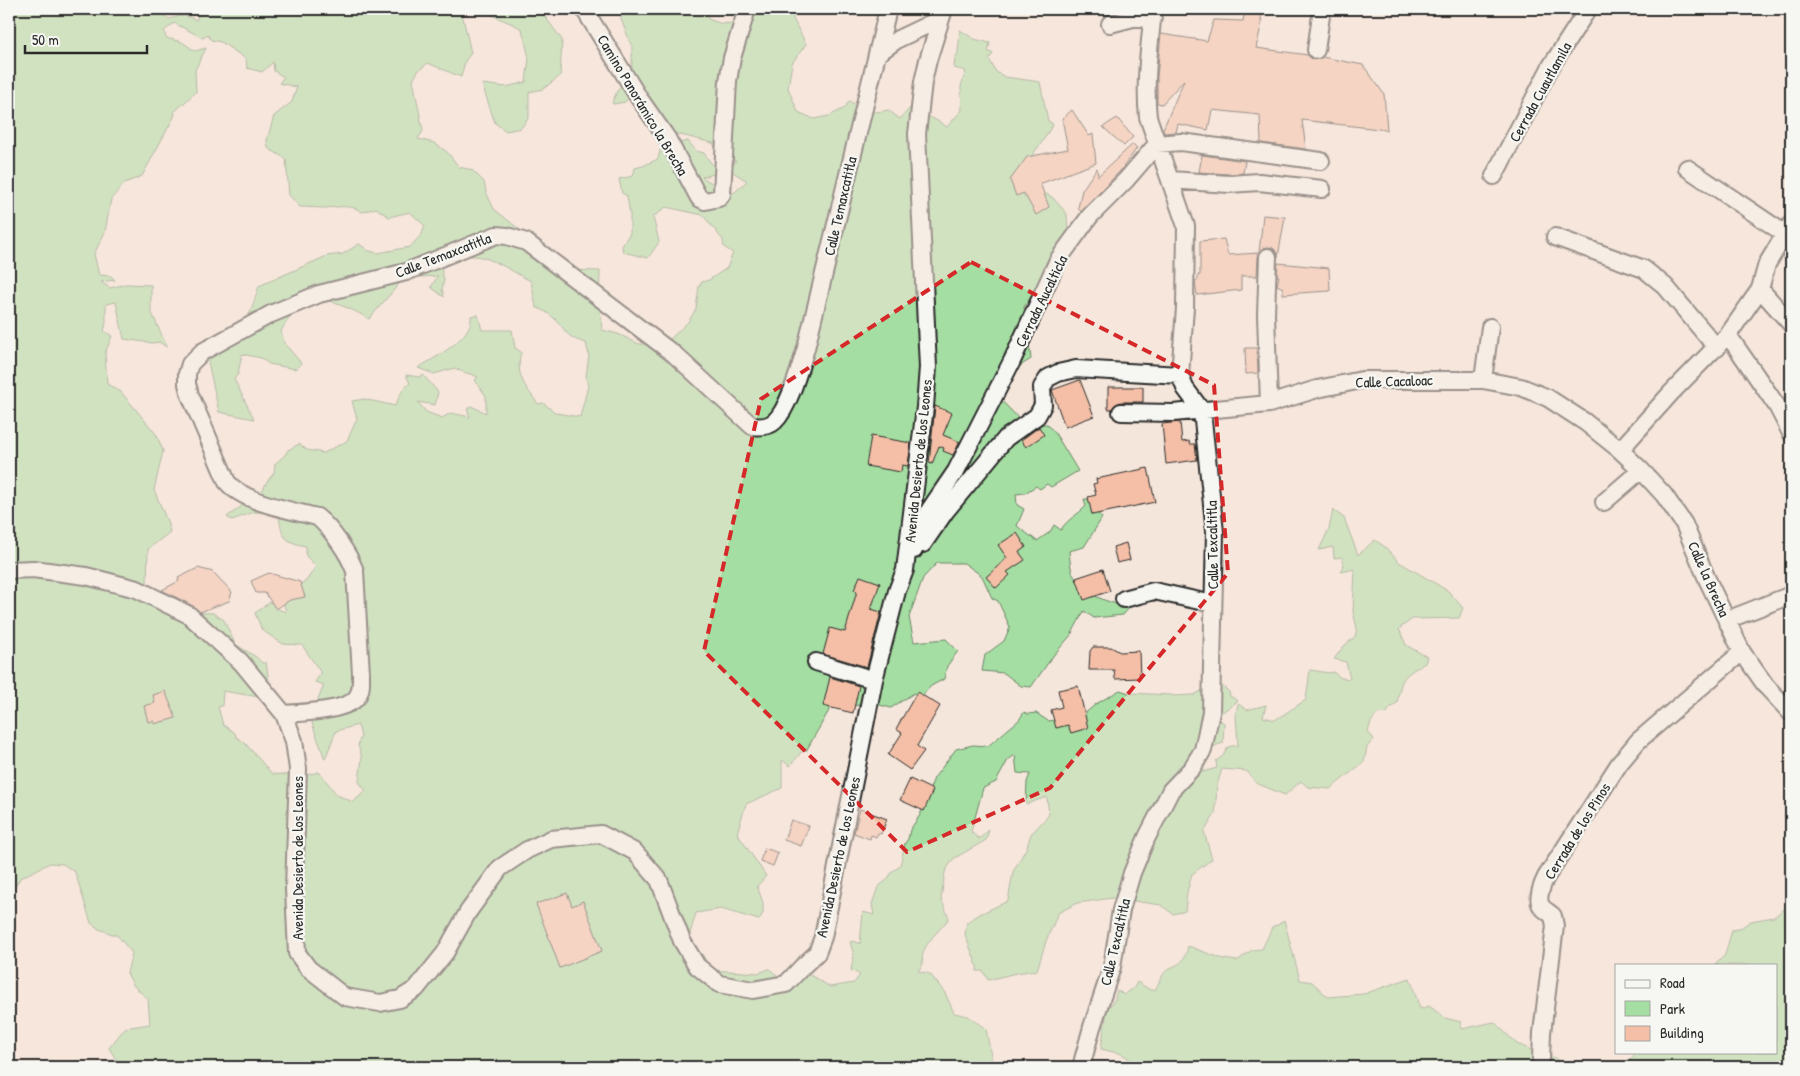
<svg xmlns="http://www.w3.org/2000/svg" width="1800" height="1076" font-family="'Patrick Hand',sans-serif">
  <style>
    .green { fill: #a5dea2; stroke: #688466; fill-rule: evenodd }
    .building { fill: #f4bfa6; stroke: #2b2b2b }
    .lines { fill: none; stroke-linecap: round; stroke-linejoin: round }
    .street-casing { stroke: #2b2b2b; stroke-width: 20 }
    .street { stroke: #f6f6f2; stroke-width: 16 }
    .marked { fill: none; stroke: #d62828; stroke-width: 4; stroke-dasharray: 10 6; stroke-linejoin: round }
    .labels { text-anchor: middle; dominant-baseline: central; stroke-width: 4.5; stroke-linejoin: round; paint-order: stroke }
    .street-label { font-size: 15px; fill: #2b2b2b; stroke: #f6f6f2 }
  </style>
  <rect width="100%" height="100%" fill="#f5e6db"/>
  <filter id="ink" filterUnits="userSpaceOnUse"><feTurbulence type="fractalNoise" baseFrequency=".02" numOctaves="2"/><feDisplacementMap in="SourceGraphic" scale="10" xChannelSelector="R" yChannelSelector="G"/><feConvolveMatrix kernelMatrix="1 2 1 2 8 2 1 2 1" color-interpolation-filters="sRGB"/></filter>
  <g filter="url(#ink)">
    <path class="green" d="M9,9H137L139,17C155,4 153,8 169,19L184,15L196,20L201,11L215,9H461L471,53L465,61L461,77L428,63L418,71L413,80L423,131L418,139L434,143L447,152L459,167L472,170L484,182L486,192L494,209L525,234L563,270L600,271L599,300L602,330L618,334L639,344H659L667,342L688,322L696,309L699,286L702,282L709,280L727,268L733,253L724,247L723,240L703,215L666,207L653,217L659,242L648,258L623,252L622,246L630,233V214L627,196L622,193L619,179L633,176L635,168L643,166L658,159L661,147L667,157L672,160L675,144L688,141L696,151L704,153L718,173L702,177L723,190L734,193L747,181L730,170L736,161L727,156L719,154L713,143L673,133L653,108L645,90L639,88L625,102L614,104L612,103L617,91L625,84L632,74V47L621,19V9H707L708,19L722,24L732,23L749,9H793V19L806,44L792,63L788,88L798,112L814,119L829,116L845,108L849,101C865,110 869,115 888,110L900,119L912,106C923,115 936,119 947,127L962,110L961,86L966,71L954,68L955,58L958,53L960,30L974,39L990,43L988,51L993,54L989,59L996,72L1005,77L1040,82L1048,121L1053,124L1042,142L1018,174L1029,189L1024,197H1028L1044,193L1052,197L1067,214L1069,255L1036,291L1024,307L1031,359L1009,373L998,397L1024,424H1047L1055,433L1078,471L1051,487L1047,484L1040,489L1036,486L1025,493L1016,494L1017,505L1024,509L1017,526L1037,541L1050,532L1054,525L1061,530C1066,520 1078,515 1086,506L1084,499L1096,500L1093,508L1102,518L1084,547L1069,551C1070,558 1070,568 1073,574C1082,595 1109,603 1130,607L1123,615L1094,618L1084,611L1071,635L1053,656L1031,687L1021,686L1004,673L982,671L985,655L1004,641L1010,627L998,601L992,598L982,576L964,563H937L923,578L909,617L914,642L946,639L958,651L947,666L944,679L931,686L920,698L914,693L891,708L872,703L861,705L831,707L806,751L801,752C798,758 793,760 790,766L782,760V788L746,804L737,833L766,876L757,886L763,903V913L759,920L721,909L696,913L686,947L699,959L702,954L711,970L759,973L769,969L778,976L810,975L830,987L854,983L860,975L851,970L854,955L850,942L854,941L860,944L863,912L874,915L872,904L878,887L887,880L892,872L900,866L905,843L908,839L910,830L920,815L934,778L956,749L973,745L988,746L1019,720L1024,712L1028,714L1036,713L1048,721L1082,716L1096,704L1120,690L1129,693L1171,695L1174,696L1194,695L1218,682L1229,692L1230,696L1238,701L1215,717L1224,723L1223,743L1209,748L1202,753L1206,761L1203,772L1217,768L1216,761L1223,756L1228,747L1238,745L1236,715L1238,704L1247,710L1266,705L1263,717L1275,720L1306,700L1310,670L1329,673L1333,672L1341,678L1350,679L1346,662L1334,659L1344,646L1355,637L1357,628L1353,612L1355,569L1341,572L1344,563L1342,557L1334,558L1333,547L1319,550L1329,529L1333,510L1344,518L1358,555L1375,540L1385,547L1399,562L1448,591L1463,608L1459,618L1412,619L1399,629L1406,645L1427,657L1425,663C1401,677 1402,677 1397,703L1389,709L1387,713L1377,714L1371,722L1368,732L1374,739L1367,747L1364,762L1330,789L1308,787L1301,781L1285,795L1256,783L1247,771L1222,769L1217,785L1215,814L1204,832L1212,859L1192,874L1187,892L1185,911L1173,914L1161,905L1112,898L1077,903L1058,913L1046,941L1037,970L1016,973L988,980L983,971H977V965L965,935L967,922L980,914L1008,901L1013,872L1027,847L1031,834L1049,815L1047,797L1026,804L1027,782L1030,774L1017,773L1015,755L1008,760L996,782L983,788L971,832L979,839L989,830L986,840L953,859L945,872L941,899L949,918C940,931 918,947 923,964L918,971L930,974L945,993L954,1013L968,1016L986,1029L993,1067H117V1061L109,1048L125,1028L150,1024L148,999L134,986L127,973L132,953L118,936L99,929L91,923L75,872L63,864L50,863L20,878L9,897ZM174,23L203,38L208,35L211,40L221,42L246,59L247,68L262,72L273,62L274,71L284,77L279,83L297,87L292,102L274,116L267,140L268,148L286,159L289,195L300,207C309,207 317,208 325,208C337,207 352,204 362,212L376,208L389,217L410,212L425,226L422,234L410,247L378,253L369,251L359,244L343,254L327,256L259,286L251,311L245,320L239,321L205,348L219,412L254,419L234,379L238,374L242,354L261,358L269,364L296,369L301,363L284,343L281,331L300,300C306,300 318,297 324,299C340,305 355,310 369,319L404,278L438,276L431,287L444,297L442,289L444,280L440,264C450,261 461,256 471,256C490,255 514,273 531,281L536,307C542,310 549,313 554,318C568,331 564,337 586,343L589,355L586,377L588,386L580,417L556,413L543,403L538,404C525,386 515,376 521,352L515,348L512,330H482L478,315L471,316C474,338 434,358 418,368L434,374L455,368C462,373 471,373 478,377L475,380L486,396V413L471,406L467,409L470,417L451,413L442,418L426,412L418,402L435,405L438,392L423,375L419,377L406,375L410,383C399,393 401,394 395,406L364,399L352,401L357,419L347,441L324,453L307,450L299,444L288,450L285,455L275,464L274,473L266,483L263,490L227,517L232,520L254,512L279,513C281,535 283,542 306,546V556L316,566L307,580L282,596L286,612L280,610L270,602L255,613L262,630L283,644L302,645L321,673L315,682L324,685L316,705L310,713L313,726L325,759L336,731L358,725L361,736L358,745L362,758L359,782L366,791L353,802L337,795L319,772L298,777L289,775L272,774L245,743L236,737L235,733L223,725L218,707L222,706L223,691L259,697L269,681L266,663H262L256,657L235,644L224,620L213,613L181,612L147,584L148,549L170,532L167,521L154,490L163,451L156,434L121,392L107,384L105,353L112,336L104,331L106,323V304L116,302L124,339L152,343L159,342L167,347L151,311V285L126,284L110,288L101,282L115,280L111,276L99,275L94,254L105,232L111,199L125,183L142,176L175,115L174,112L196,92L195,70L206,48L195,51L182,42L166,38L164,31Z
      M486,9H542L541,11L562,40L560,76L543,89L529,92V117L521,128L506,131L495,123L482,84L506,87L526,82L529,58L522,29C509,21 497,19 485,11Z
      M1791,906V1067H1625L1636,1052H1776V965H1715L1725,955L1732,930L1739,929L1751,921L1774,917L1787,907Z
      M1284,920L1300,980L1312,982L1328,997L1364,994L1410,978L1420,1009L1429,1006L1445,1018L1461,1022L1462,1029L1494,1022L1517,1044L1536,1052L1552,1056L1567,1067H1141L1122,1054L1101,1049L1107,1010L1115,999L1117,990L1124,995L1134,988L1137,982L1150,990H1155C1158,985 1160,979 1163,975C1172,961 1183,972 1188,946L1223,959L1237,961L1252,950L1262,949L1273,926L1278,925Z"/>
    <path class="building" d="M1245,9H1262L1261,22H1262L1256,48L1308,55L1314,60L1322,57L1363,65L1384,94L1387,130L1302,120L1306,149L1261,143L1260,115L1212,110L1208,130L1178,124L1176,132L1164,133L1163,129L1184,80L1162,104L1157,103V77L1161,34L1207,41L1214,20L1243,21Z
      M1072,110L1089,136L1093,134L1096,163L1042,183H1040L1049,207L1036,215L1024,193L1016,196L1010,180L1027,157L1068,149L1062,119Z
      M1117,118L1133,137L1124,146L1103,127Z
      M1133,144L1137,148L1121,170L1081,212L1078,208L1082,190L1097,168L1098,176Z
      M1202,155L1245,161L1243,173L1229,174L1199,172Z
      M1263,215L1285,217L1278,257L1277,252L1273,248L1268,247L1263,248L1258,256L1257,276H1241V290L1197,295L1195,281L1198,280V275H1200V241L1224,239L1228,255L1259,253Z
      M1278,263L1329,268L1330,291L1283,294V288L1277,285L1279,276H1277Z
      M1245,348H1257L1258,373L1246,374Z
      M1080,380L1094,416L1065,427L1052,390Z
      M1108,387H1143V402H1121L1116,404L1112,409H1108Z
      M935,406L952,413L943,435L960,442L953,455L943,451L944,448L939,446L932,464L929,463Z
      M1180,422L1182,442L1189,441L1190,444H1195L1197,460L1166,464L1162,424Z
      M1039,427L1044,435L1026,447L1021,440Z
      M871,436L911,443L908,466L902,465L901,472L866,466Z
      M1148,468L1155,502L1092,515L1088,497L1096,495L1093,484L1097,483L1096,479Z
      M1017,533L1026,547L1019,552L1025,560L1007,572L1010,575L996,588L986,577L1007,558L998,545Z
      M1126,543L1130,560L1117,563L1113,547Z
      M198,568L213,572L232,592L229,601L200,612L193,606L162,590L179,581L178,578Z
      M1103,569L1110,591L1084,600L1076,578Z
      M269,573L300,582L305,597L290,600L276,609L265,593H256L251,581Z
      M860,576L880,583L871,609L881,612L867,667L823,654L830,628L845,632L857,591L854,590Z
      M1093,647H1111L1120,652L1139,651L1140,678L1115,679L1114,670H1089L1090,651Z
      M830,677L859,686L853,713L823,706Z
      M1078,686L1088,728L1071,733L1068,725L1056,728L1051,710L1062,707L1058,690Z
      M165,691L176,718L154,724V721L148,722L144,706L155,703L153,695Z
      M917,692L940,706L917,746L924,751L910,770L888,755L902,733L896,729Z
      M910,779L933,790L924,811L900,800Z
      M860,809L887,819L881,834L878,833L876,837L871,835L870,839L854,833Z
      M791,820L809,826L801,846L784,840Z
      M765,848L778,853L773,866L760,861Z
      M567,893L572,906L583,901L602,951L560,968L536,904Z"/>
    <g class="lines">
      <g class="street-casing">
        <path id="street" d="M584,9L639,98L667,138L699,198L705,201L719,198L722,194L728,81L732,58L747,9
          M1110,24L1133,18H1153
          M1316,50L1322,9
          M877,54L898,39L940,19
          M1687,168L1785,234
          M1494,176L1551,66L1588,9
          M1170,180L1229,184L1259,182L1322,189
          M1555,237L1644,269L1665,286L1717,348
          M1268,257L1266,314L1269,404
          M1760,289L1791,324
          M1728,335L1777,406L1791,433
          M1483,380L1490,327
          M1121,412L1173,413L1269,404L1317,389L1362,380H1483L1521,387L1548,398L1585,422L1620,450L1641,470L1664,495L1684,524L1707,579L1742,652L1766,686L1791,713
          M1620,450L1671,393L1728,335L1760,289L1767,264L1791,224
          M1604,502L1641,470
          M923,544L945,512L1006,438L1037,416L1043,405L1042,387L1048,378L1058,373L1076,369L1180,375
          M914,550L930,509L956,471L1012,361L1058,260L1090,216L1126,180L1157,144L1181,142L1321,161
          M9,570L33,569L86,576L137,589L189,615L241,662L284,714L294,741L298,769L294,889L297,953L308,968L345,997L380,1003L400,999L416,989L445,953L468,912L500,868L527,850L551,839L601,834L635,852L659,880L682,941L697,966L719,984L753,990L786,984L802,967L817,953L823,937L874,680L897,591L905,570L925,407L928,367L917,134L923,82L928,60L944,9
          M1124,599L1154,591L1213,604
          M1727,620L1791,595
          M816,662L874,680
          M284,714C300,713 348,711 357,697C362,690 361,681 361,674L355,571C349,554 331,528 317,517C291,510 244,503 227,482L190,395L187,384V374L190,364L202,352L271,314L319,294L406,272L496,235L507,236L526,242L675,355L752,426C760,427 769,427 775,421C789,408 800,367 806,348L888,9
          M1541,1059L1542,1033L1555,926L1553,916C1550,913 1546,911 1543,908C1535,901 1542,885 1546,877L1619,764L1638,741L1742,652
          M1081,1067L1092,1027L1112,967L1121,910L1132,873L1147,837L1171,790L1192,768L1203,750L1211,712L1215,532L1202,411L1185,388L1180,375L1185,308L1186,226L1148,117C1144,82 1150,45 1153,9"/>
      </g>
      <use href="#street" class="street"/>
    </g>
  </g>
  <path d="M0 0H1800V1076H0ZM971,262L1214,385L1228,573L1050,788L907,852L704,651L761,399Z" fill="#f5e6db" fill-opacity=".55" fill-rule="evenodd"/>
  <path class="marked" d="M971,262L1214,385L1228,573L1050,788L907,852L704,651L761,399Z"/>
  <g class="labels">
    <g class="street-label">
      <text transform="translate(1540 92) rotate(-61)">Cerrada Cuautlamila</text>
      <text transform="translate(643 105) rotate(59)">Camino Panorámico la Brecha</text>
      <text transform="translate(840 206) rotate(-77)">Calle Temaxcatitla</text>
      <text transform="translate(443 255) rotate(-21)">Calle Temaxcatitla</text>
      <text transform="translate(1041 301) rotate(-64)">Cerrada Aucalticla</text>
      <text transform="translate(1394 381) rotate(-2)">Calle Cacaloac</text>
      <text transform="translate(918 461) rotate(-84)">Avenida Desierto de los Leones</text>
      <text transform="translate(1212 545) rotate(-91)">Calle Texcaltitla</text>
      <text transform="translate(1709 579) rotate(66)">Calle la Brecha</text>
      <text transform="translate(1577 831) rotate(-58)">Cerrada de los Pinos</text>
      <text transform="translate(838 857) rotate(-78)">Avenida Desierto de los Leones</text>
      <text transform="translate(297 858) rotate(-90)">Avenida Desierto de los Leones</text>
      <text transform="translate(1115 942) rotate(-77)">Calle Texcaltitla</text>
    </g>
  </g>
  <rect width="1800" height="1076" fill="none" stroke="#f6f6f2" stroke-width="30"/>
  <rect x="15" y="15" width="1770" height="1046" fill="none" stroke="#2b2b2b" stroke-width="2" filter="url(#ink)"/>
  <rect x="1615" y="964" width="162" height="90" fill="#f6f6f2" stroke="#a5a5a2"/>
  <rect x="1625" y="980" width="25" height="8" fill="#f6f6f2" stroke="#a5a5a2"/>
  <text x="1660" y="988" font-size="15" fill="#2b2b2b">Road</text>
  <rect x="1625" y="1001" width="25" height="15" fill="#a5dea2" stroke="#a5a5a2"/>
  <text x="1660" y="1014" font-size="15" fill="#2b2b2b">Park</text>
  <rect x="1625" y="1026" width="25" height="15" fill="#f4bfa6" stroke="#a5a5a2"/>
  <text x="1660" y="1038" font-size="15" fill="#2b2b2b">Building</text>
  <path d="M25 45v8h122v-8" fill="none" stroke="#2b2b2b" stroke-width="2.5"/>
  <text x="32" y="45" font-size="15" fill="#2b2b2b" stroke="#f6f6f2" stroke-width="4" paint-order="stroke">50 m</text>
</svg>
